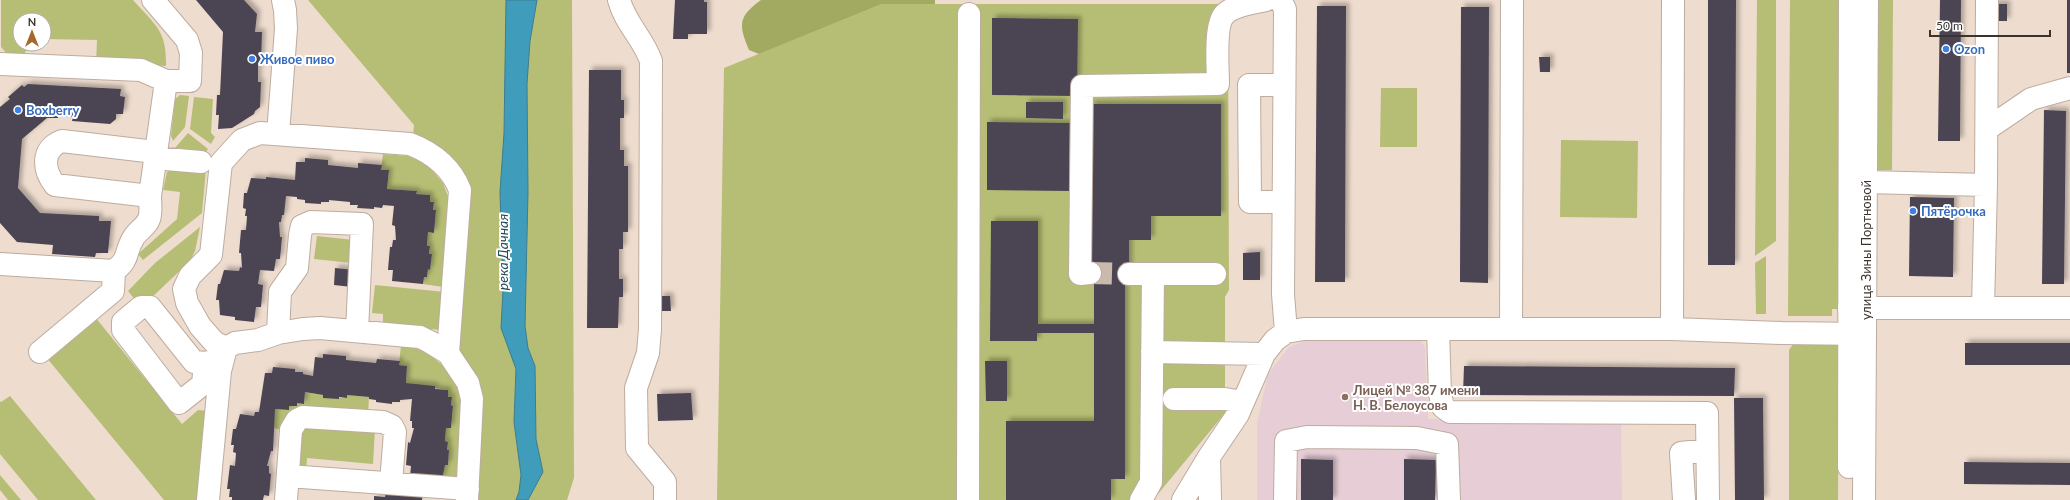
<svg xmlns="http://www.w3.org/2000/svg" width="2070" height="500" font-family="Lato,sans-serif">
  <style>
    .education { fill: #e7ced6 }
    .green { fill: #b6be75 }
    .forest { fill: #a2aa61 }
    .water { fill: #3f9cba; stroke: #3e7c90 }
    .building { fill: #4c4453; filter: url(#shadow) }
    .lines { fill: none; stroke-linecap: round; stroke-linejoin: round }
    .minor-tunnel { stroke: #cabaae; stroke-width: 22; stroke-dasharray: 22 11; stroke-linecap: butt }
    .minor-casing { stroke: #bdac9f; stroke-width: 24 }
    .major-casing { stroke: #bdac9f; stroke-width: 24 }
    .minor { stroke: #fff; stroke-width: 22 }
    .major { stroke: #fff; stroke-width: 22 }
    .shop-dot { fill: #3f7fe0; stroke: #fff; stroke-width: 1.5 }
    .education-dot { fill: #8d6e63; stroke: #fff; stroke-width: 1.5 }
    .labels { text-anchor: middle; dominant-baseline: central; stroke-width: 4; stroke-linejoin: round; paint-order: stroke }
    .shop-label { font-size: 13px; font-weight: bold; fill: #366cbe; stroke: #fff; text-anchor: start }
    .street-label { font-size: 13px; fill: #3a332e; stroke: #fff }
    .education-label { font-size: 13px; font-weight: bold; fill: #785e54; stroke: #fff; text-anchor: start }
    .water-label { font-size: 14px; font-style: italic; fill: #234b59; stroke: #fff }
  </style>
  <defs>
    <filter id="shadow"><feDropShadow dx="3.5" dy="-3.5" stdDeviation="2" flood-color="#0004"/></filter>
  </defs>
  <rect width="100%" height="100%" fill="#eedcce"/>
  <path class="education" d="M1310,339L1421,340L1425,348L1428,419L1621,420L1622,500H1257V423L1268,374L1289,347Z"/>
  <path class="green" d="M1,0H133C155,25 167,30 166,66L96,64L97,40L44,39V20H20V44H30L21,59L9,56L1,47Z
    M308,0H572L574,478L567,500H473L456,352L466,190L413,137L414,125Z
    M1757,0H1776V241L1755,256Z
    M1790,0H1840L1839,309H1832V316H1788Z
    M1876,0H1893L1892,170H1875Z
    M882,4H1219L1228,22L1229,290L1225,297V413L1153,500H717L724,68Z
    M1381,88H1417V147H1380Z
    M180,95L189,96L185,127L173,141L171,136L175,99Z
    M194,97L213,99L211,133L215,137L211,144L190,129Z
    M188,133L208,149L206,152L175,148Z
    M1561,140L1638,141L1637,218L1560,217Z
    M383,154L408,156L420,161L429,167L443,183L450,202L443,287L423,284L424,277H427L428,269H430L432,254H429L430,246H427L428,232L434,233L436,210H433L434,202H430V195L416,194V191L387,189L389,171L381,170Z
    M175,168L206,169L202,213L143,260L138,254L177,219L180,192L163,190L167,172Z
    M200,227L195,251L190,261L147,302L136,301L128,291L155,263Z
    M317,236L354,240L352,263L314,259Z
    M1766,256V314H1756L1755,263Z
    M375,285L445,292L441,330L383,325V314L372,313Z
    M95,317L182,424L198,410L207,411L198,500H164L46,357Z
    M1839,342L1838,500H1789V350L1794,343Z
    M401,345C430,349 445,366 462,388L458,477L442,480L445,465H448L449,450H447L448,442L445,441L446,428H451L453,406L451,405L452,397H448V390L406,383L407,366L399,365Z
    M305,392L323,395V398H347V395L369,397L368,415L284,430L273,428L275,409L289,410V406H297V403L304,404Z
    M10,396L96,500H38L0,454V401L1,402Z
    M300,428H375L373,464L307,458L306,472L295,471Z
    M0,475L21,500H8L0,490Z"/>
  <path class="forest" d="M761,0H935V4H882L759,54L749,50C739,26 737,17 761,0Z"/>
  <path class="water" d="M506,0H537L530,41L527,84L528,192L525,326L528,348L535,366L536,439L543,472L528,500H516L519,492L521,475L514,422L516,369L501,328L503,290L500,192L504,133Z"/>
  <path class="building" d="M196,0H244L257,14L255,32H262L261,63H258V82H261L260,107L255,111L254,114L232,128L218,129L219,115H216L217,95H220L223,32Z
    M675,0H704V2H707V34H688V39H673Z
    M1708,0H1736L1735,265H1708Z
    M1940,0H1961L1960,141H1938Z
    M2067,0H2070V73H2067Z
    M1992,4H2007V21H1992Z
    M1317,6H1346L1345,282H1315Z
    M1461,7H1489L1488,283L1460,282Z
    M992,18L1078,19L1077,96L992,95Z
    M1539,57H1550V72H1540Z
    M589,70H621V100H624V118H620V150H624V166H628V232H623V249H619V279H623V297H619L618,328H587Z
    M28,84L121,89L120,96L125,97L123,114H116V119L110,124L72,121L73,117L58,116V118H47L22,139L18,188L40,213L99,216V221H111L108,253H96L95,257L52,254L53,245L17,242L0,223V107L10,99L8,97L22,85L24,87Z
    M1026,102H1063V119L1026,118Z
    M1091,104H1221V216H1151V240H1129V284H1125V479H1111V500H1006V421H1094V333H1037V341H990L991,221H1038V324H1094V284H1090Z
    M2044,110L2066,111L2064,284H2042Z
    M987,122L1070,123L1069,191L987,190Z
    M305,158L328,160V165L358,168V163L382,165L381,170H389L387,189L417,191L416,194L430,195V202H434L433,210H436L434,233L428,232L427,246H430L429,254H432L430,270L428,269L427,277H424L423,284L392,281L393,270H388L390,247H392L393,240H396L395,226L392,225L394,206L383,205L382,208L374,207V209L357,208L358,205H350V202L329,200V202H321V204L305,203V200L297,199V197L286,196L284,215H282L281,222H279L280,237H282L280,259H276L274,271L260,270L258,284L263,285L261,307H256L254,322L235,320V317L220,315L219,300H216L218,284H220L224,270L239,271L240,267L242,268L241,253H239L241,230H246L247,216H245L246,209L243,208L244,193H247L251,178L266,179V177L295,180L296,162H305Z
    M1910,197L1954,198L1953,277L1909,276Z
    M1260,252V280H1243V253Z
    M335,268L354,270L352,287L334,285Z
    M660,296H670L671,311H660Z
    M1965,343H2070V365H1965Z
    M323,354L346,356V360L376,363L377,359L400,361L399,365L407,366L406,383L435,386V389L448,390V397H452L451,405L453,406L451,428H446L445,441L448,442L447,450H449L448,465H445L442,480L410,477L411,466L406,465L408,442L410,443L414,428H412V421H410L412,399L400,400V402H392V404L376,402V400L369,399V397L347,395V398L339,397V399L323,398V395L305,392L304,404L297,403V406H289V410L275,409L273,451H271L267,466H269V473L271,474L269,496L264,495L263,500H232V497H229L230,489H227L230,465L235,466L236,453L233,452L234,445H231L233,429H236L240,414L254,416L255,412H259L265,373H272L273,367L295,369V372H303V374L313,376L315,357L323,358Z
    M985,361H1007V401H986Z
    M1464,366L1735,368L1734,396L1463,395Z
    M691,393L693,420L658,421L657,394Z
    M1734,398H1763L1764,500H1735Z
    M1301,459L1333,460V500H1301Z
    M1404,459L1436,460L1435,500H1404Z
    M1964,462L2070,463V485L1964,484Z
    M423,491L422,500H374V496L385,497L386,492Z"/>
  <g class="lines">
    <path class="minor-tunnel" d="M1090,273L1129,274"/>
    <g class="minor-casing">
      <path id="minor" d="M153,0L187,40L191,53L190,81H166
        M619,0C625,23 643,38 651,61L650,329L648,353L636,388L637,448L665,482V500
        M1280,0L1285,9L1283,294L1286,332L1304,329H1672L1782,333L1865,334
        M0,64L141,70L166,81L150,196C150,202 151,209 150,215C149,225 139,229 134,237C124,252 131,258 114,271L0,264
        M1987,129L2031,99L2070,88
        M278,134L286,29L285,10L283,0
        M154,158L201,162
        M1866,182L1986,185L1987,0
        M150,196L55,185C43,170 41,149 62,141L155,152
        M1283,202H1250L1249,85H1284
        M1090,273L1080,274L1082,86L1218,84C1218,69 1214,24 1225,14C1234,5 1253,3 1266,0
        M1129,274H1215
        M1849,308H2070
        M1983,308L1986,185
        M1511,329L1512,0
        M1672,329L1673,0
        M1438,330L1440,394L1443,407L1450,412L1707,413L1708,500
        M278,333L280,292L297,268L300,235L302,226L311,222L362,224L357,331
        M226,348L214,342L200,326L187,303L184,289L190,276L211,255L221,163L242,140L260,133L410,144C433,153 451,167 460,190L448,353
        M40,352L113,291L114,271
        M1152,352L1264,354
        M205,363L194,362L150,307H141L123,322V330L179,403L203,384L205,363L222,359
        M1174,399H1225L1243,402
        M288,476L468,489
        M208,500L220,371L226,348L235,343L258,340L278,333L303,329L320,328L408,336L420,337L430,342L448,353L468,383L472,399L467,500
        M286,500L291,430L297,420L303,417L383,422L392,426L395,432L391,483
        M968,500L969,14
        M1141,500L1151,482L1153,274
        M1183,500L1209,457
        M1210,500L1209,457L1238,414L1264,354L1275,340L1286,332
        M1285,500L1286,441L1307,437L1417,438L1447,444L1449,500
        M1684,500L1681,453L1707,450"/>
    </g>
    <g class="major-casing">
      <path id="major" d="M1849,467L1850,0
        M1864,500L1867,0"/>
    </g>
    <use href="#minor" class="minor"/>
    <use href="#major" class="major"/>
  </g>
  <g class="shop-dot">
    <circle cx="1946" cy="49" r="4"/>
    <circle cx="252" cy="59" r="4"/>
    <circle cx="18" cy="110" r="4"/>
    <circle cx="1913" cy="211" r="4"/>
  </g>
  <circle class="education-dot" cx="1345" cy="397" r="4"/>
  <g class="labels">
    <g class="shop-label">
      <text x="1954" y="49">Ozon</text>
      <text x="260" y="59">Живое пиво</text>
      <text x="26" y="110">Boxberry</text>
      <text x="1921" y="211">Пятёрочка</text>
    </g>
    <g class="street-label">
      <text transform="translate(1866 250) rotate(-90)">улица Зины Портновой</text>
    </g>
    <g class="education-label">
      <text x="1353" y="390">Лицей № 387 имени<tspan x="1353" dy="15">Н. В. Белоусова</tspan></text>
    </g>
    <g class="water-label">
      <text transform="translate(502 252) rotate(-90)">река Дачная</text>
    </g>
  </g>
  <g transform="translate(32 32)"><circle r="19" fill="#ffffff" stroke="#b0adab"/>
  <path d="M0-3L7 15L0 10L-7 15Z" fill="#a6692c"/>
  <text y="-6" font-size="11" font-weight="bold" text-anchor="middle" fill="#3a332e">N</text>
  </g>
  <path d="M1930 30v6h120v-6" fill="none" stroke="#3a332e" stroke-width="2"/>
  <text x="1936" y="30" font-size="12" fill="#3a332e" stroke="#ffffff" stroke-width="3" paint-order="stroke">50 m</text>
</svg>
